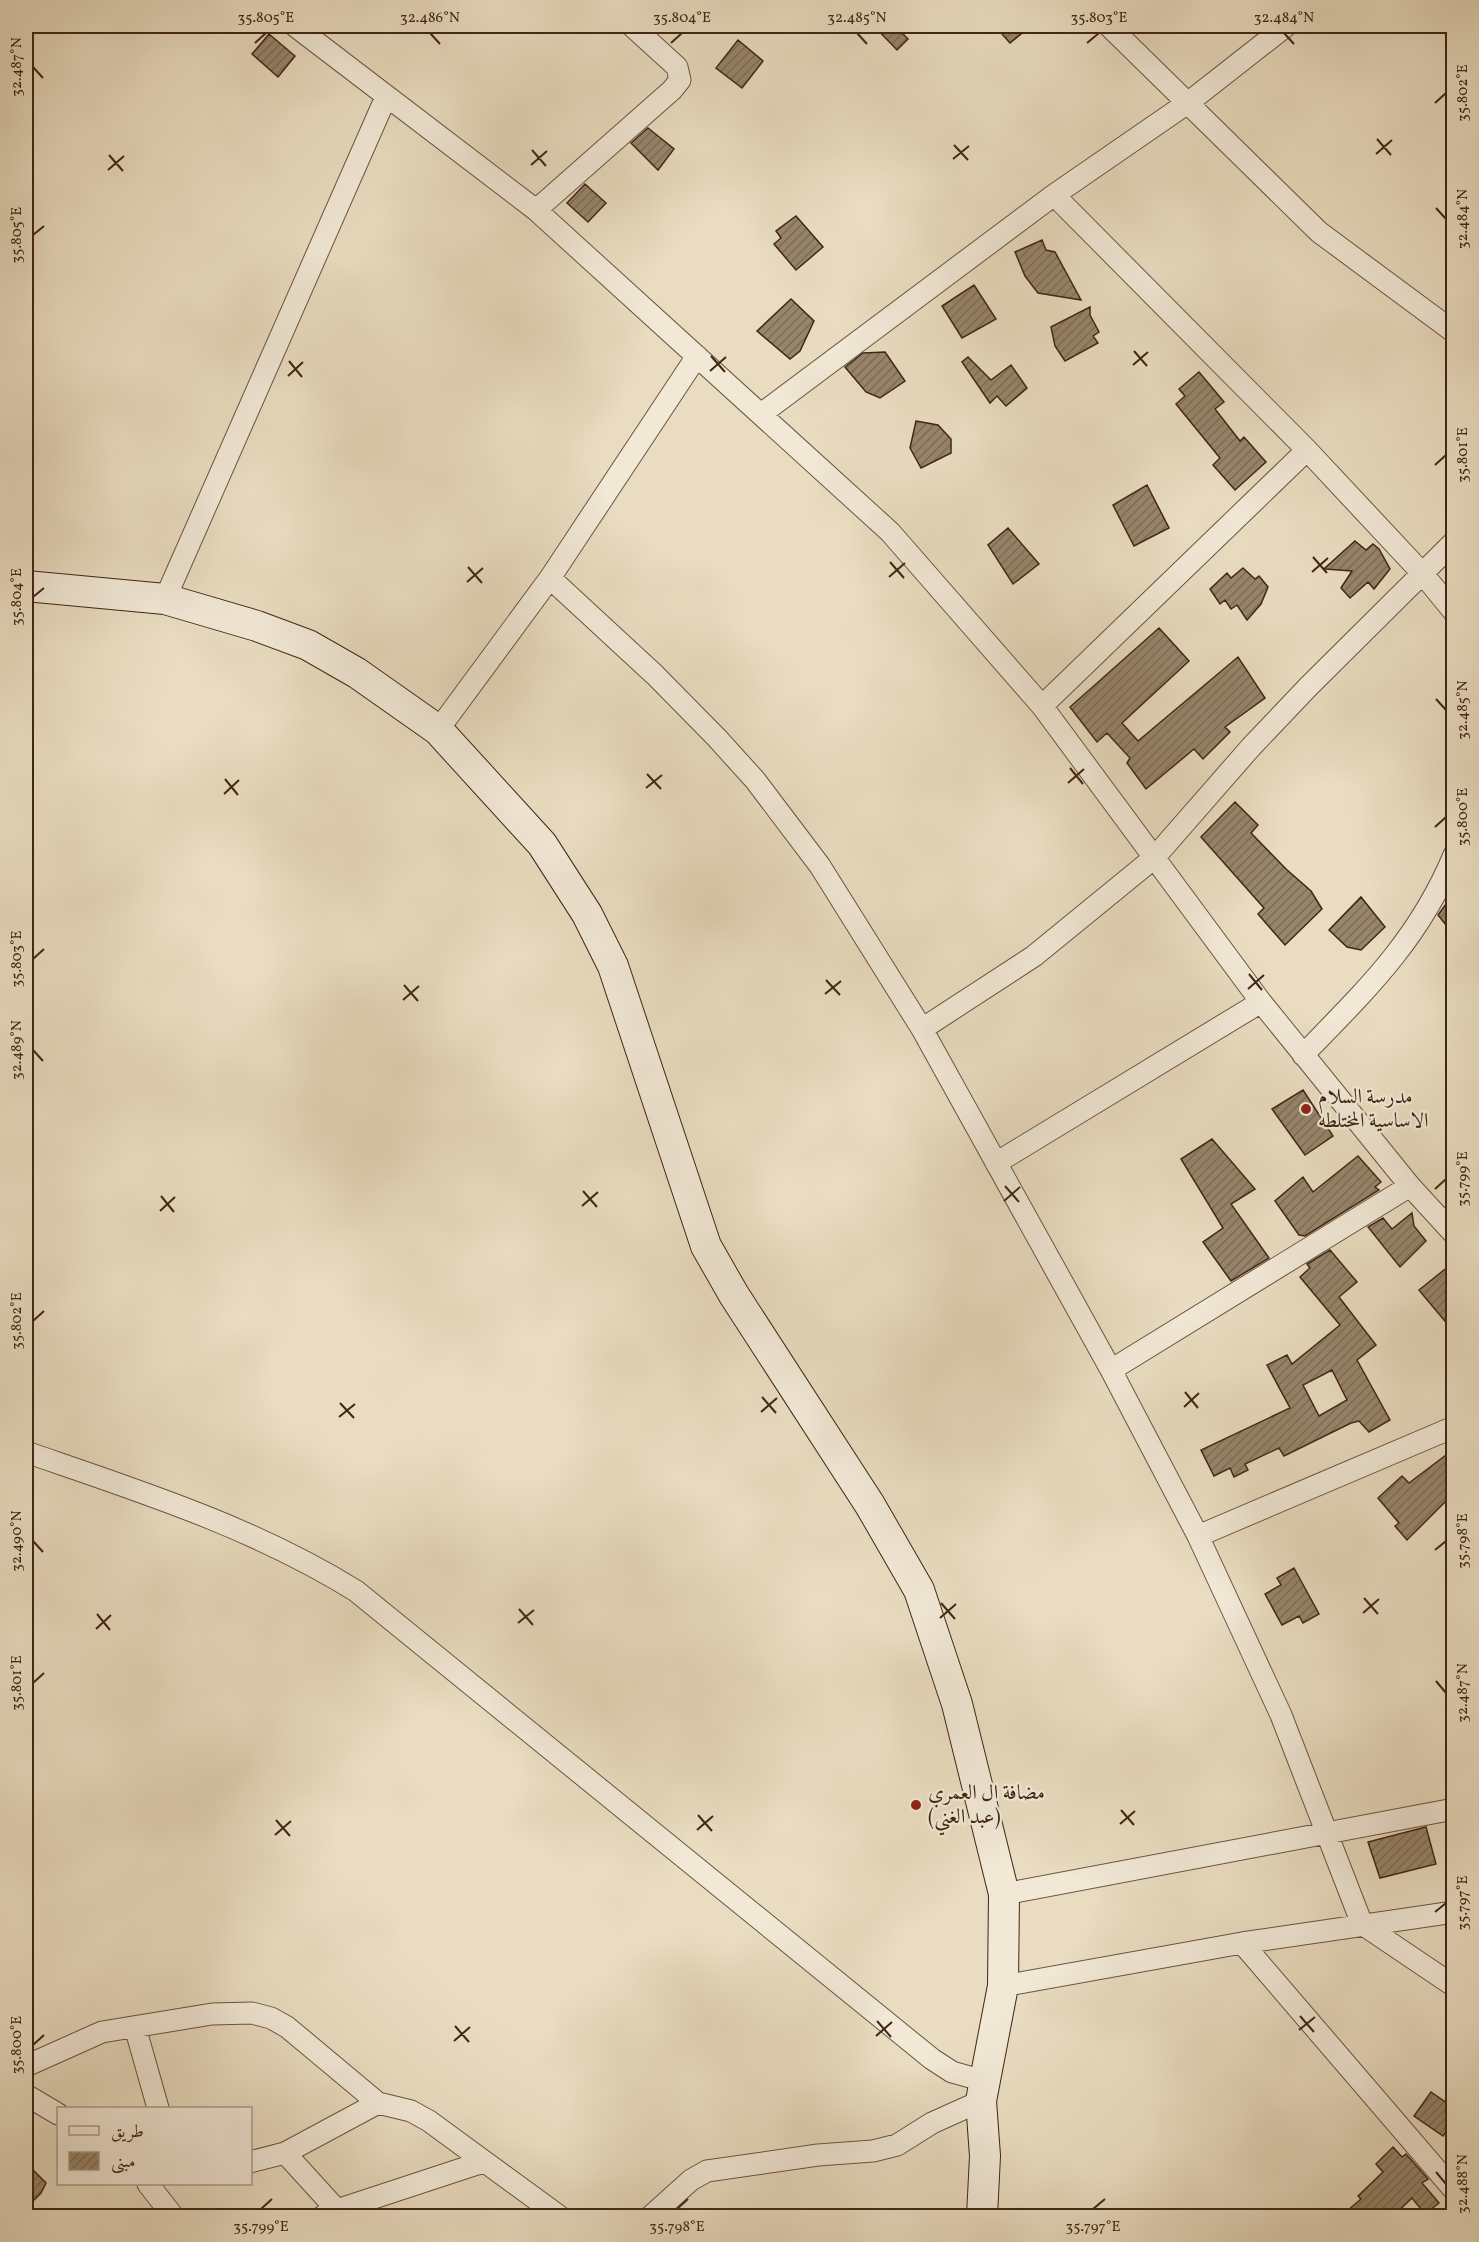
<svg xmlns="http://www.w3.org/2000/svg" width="1479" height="2242" font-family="Vollkorn,Amiri,serif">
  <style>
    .building { fill: url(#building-hatch); stroke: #3f2612; stroke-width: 1.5; fill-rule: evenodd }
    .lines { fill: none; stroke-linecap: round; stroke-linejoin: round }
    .street-casing { stroke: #6a543e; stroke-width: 23 }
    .secondary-casing { stroke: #3f2612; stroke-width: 32 }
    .street { stroke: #f1e8d6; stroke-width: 21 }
    .secondary { stroke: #f1e8d6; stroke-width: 30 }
    .ticks { fill: none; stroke: #3f2612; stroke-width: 2 }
    .poi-dot { fill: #8f2418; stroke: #f1e8d6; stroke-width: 2 }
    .labels { text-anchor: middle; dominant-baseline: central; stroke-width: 4.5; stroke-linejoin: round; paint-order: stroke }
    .poi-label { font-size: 21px; fill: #3f2612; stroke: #f1e8d6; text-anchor: start }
    .neatline { fill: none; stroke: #3f2612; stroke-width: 2 }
    .ticks-label { font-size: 15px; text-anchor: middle; fill: #3f2612 }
  </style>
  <defs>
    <pattern id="building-hatch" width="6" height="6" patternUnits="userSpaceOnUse" patternTransform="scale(1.5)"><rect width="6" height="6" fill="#97856c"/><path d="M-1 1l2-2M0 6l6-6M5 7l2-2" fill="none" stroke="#7d6d57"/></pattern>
  </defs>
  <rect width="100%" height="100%" fill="#e9dcc0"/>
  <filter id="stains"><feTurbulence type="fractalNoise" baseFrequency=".00333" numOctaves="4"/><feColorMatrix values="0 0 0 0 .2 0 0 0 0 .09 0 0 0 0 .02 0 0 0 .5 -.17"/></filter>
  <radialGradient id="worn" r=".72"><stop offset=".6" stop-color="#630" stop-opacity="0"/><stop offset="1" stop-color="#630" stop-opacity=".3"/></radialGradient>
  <path class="building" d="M874,26H895L908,39L897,50Z
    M995,26H1031L1010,43Z
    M269,34L295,56L278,77L252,54Z
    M738,40L763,61L742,88L716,68Z
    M648,128L674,149L658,170L631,143Z
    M585,184L606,203L588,222L567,203Z
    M796,216L823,247L796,270L774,244L781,238L776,231Z
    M1042,240L1046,250L1055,252L1081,300L1038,293L1025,276L1015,252Z
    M974,285L996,319L962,338L942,306Z
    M791,299L814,321L800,351L790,359L757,331Z
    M1090,307V315L1099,332L1093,336L1098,343L1065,361L1055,346L1051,327Z
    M885,352L905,381L880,398L866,392L845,367L863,353Z
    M968,357L991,380L1011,365L1027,388L1006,406L997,396L990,403L962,362Z
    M1199,372L1224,402L1215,409L1240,441L1244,437L1266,462L1235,490L1213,465L1220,458L1176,404L1185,396L1179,389Z
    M916,421L938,425L951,439V453L921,468L910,448Z
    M1147,485L1169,528L1134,546L1113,505Z
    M1008,528L1039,564L1013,584L988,545Z
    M1355,541L1366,550L1373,544L1379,549L1390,569L1374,589L1368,582L1350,598L1341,588L1352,571L1324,569Z
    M1243,568L1255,579L1259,576L1268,587L1261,604L1247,620L1237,605L1231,609L1225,600L1220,604L1210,589L1227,573L1231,578Z
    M1159,628L1189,661L1122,723L1138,741L1238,657L1265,698L1225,727L1230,732L1203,759L1194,749L1146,789L1127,763L1130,758L1107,733L1097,742L1070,707Z
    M1235,802L1258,825L1251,833L1286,869L1311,891L1322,909L1285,945L1258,914L1264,908L1201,837Z
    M1454,893V935L1438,915Z
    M1361,897L1385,927L1361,950L1347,947L1329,930Z
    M1303,1090L1333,1136L1305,1155L1272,1109Z
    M1212,1139L1255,1189L1231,1204L1269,1258L1231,1281L1203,1242L1223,1228L1181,1159Z
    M1358,1156L1381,1182L1375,1187L1379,1190L1305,1236L1299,1235L1275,1201L1303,1177L1313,1192Z
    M1412,1213L1414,1226L1426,1241L1400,1267L1368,1227L1383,1218L1392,1229Z
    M1330,1250L1357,1282L1339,1297L1376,1345L1357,1360L1390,1420L1369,1432L1359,1421L1351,1423L1284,1456L1279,1448L1245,1464L1248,1470L1234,1477L1230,1468L1214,1476L1201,1450L1290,1408L1267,1365L1287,1355L1292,1364L1340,1325L1300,1277L1310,1268L1307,1264ZM1332,1370L1347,1400L1319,1416L1303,1385Z
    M1454,1262V1332L1419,1290Z
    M1454,1449V1493L1407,1540L1395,1526L1399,1523L1378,1498L1402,1476L1409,1483Z
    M1294,1568L1319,1614L1303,1623L1299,1616L1282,1625L1265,1594L1281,1585L1277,1578Z
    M1426,1827L1436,1864L1380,1878L1368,1842Z
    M1431,2092L1454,2108V2121L1443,2136L1414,2116Z
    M1393,2147L1402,2157L1406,2154L1428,2179L1422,2183L1439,2203L1425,2214L1412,2198L1392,2217H1340L1361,2199L1358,2196L1383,2172L1376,2164Z
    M26,2163L46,2183L41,2193L26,2208Z"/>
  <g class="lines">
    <g class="street-casing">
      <path id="street" d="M295,26L536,210L890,532L1042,706L1261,1002L1410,1186L1454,1234
        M1109,26L1319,232L1454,332
        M1054,195L1307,450L1422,573L1454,612
        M536,210L672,90L680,80L677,67L632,26
        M761,414L1054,195L1189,102L1286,26
        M550,578L655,675L717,738L755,780L820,866L922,1029L1111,1370L1198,1536L1281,1715L1362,1924L1454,1986
        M165,599L386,97
        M1042,706L1307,450
        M438,730L550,578L697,356
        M922,1029L1034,956L1154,858L1251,747L1308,687L1454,542
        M1303,1055C1366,990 1418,941 1454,855
        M996,1163L1261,1002
        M1111,1370L1410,1186
        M26,1452C139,1491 253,1527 356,1591L932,2059L952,2072L984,2081
        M1198,1536L1454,1427
        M1004,1894L1454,1809
        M1242,1943L1454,2190
        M1003,1986L1242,1943L1454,1912
        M135,2027L158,2108
        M26,2066L102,2032L212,2014L252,2013L271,2018L287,2027L378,2103L411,2111L429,2121L559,2216
        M26,2095L58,2114
        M285,2153L337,2210
        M250,2162L285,2153L378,2103
        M148,2184L173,2216
        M323,2216L337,2210L483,2162
        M651,2216L691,2180L707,2171L818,2155L873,2151L897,2145L932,2123L981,2101"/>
    </g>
    <g class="secondary-casing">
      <path id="secondary" d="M26,586L165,599L257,626L308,645L357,673L438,730L542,844L587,914L613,966L706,1246L734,1295L870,1505L919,1590L957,1704L1004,1894L1003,1986L981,2101L985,2156L982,2216"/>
    </g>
    <use href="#street" class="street"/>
    <use href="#secondary" class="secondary"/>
  </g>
  <path class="ticks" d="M430,33L440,44M857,33L867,44M1284,33L1294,44M255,43L266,33M671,43L682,33M1087,43L1099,33M33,67L43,78M1435,103L1446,93M1377,139L1391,155M954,145L968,160M532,150L546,166M1376,154L1392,140M109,155L123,171M953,159L969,146M531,165L547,151M108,170L124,156M1436,208L1446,219M33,235L44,226M1134,351L1147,366M711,356L725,372M289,361L302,377M1133,365L1148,352M710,371L726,357M288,376L303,362M1435,465L1446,455M1313,557L1327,573M890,562L904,578M468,567L482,583M1312,572L1328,558M889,577L905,563M467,582L483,568M33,597L44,588M1436,699L1446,710M1070,768L1083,784M647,774L661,789M225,779L238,795M1068,783L1084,769M646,788L662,775M224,794L239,780M1435,827L1446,817M33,959L44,949M1249,974L1262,990M826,980L840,995M404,985L418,1001M1248,989L1264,975M825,994L841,981M403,1000L419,986M33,1050L43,1061M1005,1186L1019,1202M1435,1189L1446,1179M583,1191L597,1207M161,1196L174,1212M1004,1201L1020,1187M582,1206L598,1192M160,1211L175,1197M33,1321L44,1311M1185,1392L1198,1408M762,1397L776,1413M340,1403L354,1418M1184,1407L1199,1393M761,1412L777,1398M339,1417L355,1404M33,1541L43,1552M1435,1550L1446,1541M1364,1598L1378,1614M941,1603L955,1619M519,1609L533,1625M1363,1613L1379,1599M97,1614L110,1630M940,1618L956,1604M518,1623L534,1610M96,1629L111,1615M1436,1681L1446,1693M33,1683L44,1673M1121,1810L1134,1825M698,1815L712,1831M276,1820L290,1836M1120,1824L1135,1811M697,1830L713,1816M275,1835L291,1821M1435,1912L1446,1903M1300,2016L1314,2032M877,2021L891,2037M455,2026L469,2042M1299,2030L1315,2017M876,2036L892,2022M454,2041L470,2027M33,2045L44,2035M1436,2172L1446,2184M261,2209L272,2199M677,2209L688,2199M1093,2209L1105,2199"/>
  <g class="poi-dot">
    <circle cx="1306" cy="1109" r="6"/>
    <circle cx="916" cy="1805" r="6"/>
  </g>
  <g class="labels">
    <g class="poi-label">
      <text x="1318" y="1097">مدرسة السلام<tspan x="1318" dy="24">الاساسية المختلطه</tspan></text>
      <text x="928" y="1793">مضافة ال العمري<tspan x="928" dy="24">(عبد الغني)</tspan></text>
    </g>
  </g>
  <rect width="1479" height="2242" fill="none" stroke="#e9dcc0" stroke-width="66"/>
  <rect x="57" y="2107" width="195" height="78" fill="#f1e8d6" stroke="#aa9a88" stroke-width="1.5"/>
  <rect x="69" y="2126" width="30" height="9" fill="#f1e8d6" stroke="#aa9a88" stroke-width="1.5"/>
  <text x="111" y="2137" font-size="18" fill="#3f2612">طريق</text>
  <rect x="69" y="2152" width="30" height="18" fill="url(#building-hatch)" stroke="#aa9a88" stroke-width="1.5"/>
  <text x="111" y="2167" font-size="18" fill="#3f2612">مبنى</text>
  <rect x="33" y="33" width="1413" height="2176" class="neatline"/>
  <g class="ticks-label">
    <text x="266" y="22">35.805°E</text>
    <text x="430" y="22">32.486°N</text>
    <text x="682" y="22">35.804°E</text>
    <text x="857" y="22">32.485°N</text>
    <text x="1099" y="22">35.803°E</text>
    <text x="1284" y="22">32.484°N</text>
    <text transform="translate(16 67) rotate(-90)" y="5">32.487°N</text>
    <text transform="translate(1462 93) rotate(-90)" y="5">35.802°E</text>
    <text transform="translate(1462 219) rotate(-90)" y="5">32.484°N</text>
    <text transform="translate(16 235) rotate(-90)" y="5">35.805°E</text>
    <text transform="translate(1462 455) rotate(-90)" y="5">35.801°E</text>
    <text transform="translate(16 597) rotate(-90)" y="5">35.804°E</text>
    <text transform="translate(1462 710) rotate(-90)" y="5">32.485°N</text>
    <text transform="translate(1462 817) rotate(-90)" y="5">35.800°E</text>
    <text transform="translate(16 959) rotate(-90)" y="5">35.803°E</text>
    <text transform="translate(16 1050) rotate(-90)" y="5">32.489°N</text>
    <text transform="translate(1462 1179) rotate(-90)" y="5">35.799°E</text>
    <text transform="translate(16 1321) rotate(-90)" y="5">35.802°E</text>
    <text transform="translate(1462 1541) rotate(-90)" y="5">35.798°E</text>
    <text transform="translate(16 1541) rotate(-90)" y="5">32.490°N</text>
    <text transform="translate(16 1683) rotate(-90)" y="5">35.801°E</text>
    <text transform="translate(1462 1693) rotate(-90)" y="5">32.487°N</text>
    <text transform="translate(1462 1903) rotate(-90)" y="5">35.797°E</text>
    <text transform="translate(16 2045) rotate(-90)" y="5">35.800°E</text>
    <text transform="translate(1462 2184) rotate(-90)" y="5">32.488°N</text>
    <text x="261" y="2231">35.799°E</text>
    <text x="677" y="2231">35.798°E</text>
    <text x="1093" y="2231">35.797°E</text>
  </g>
  <rect width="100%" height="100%" filter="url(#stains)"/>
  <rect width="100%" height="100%" fill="url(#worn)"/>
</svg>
